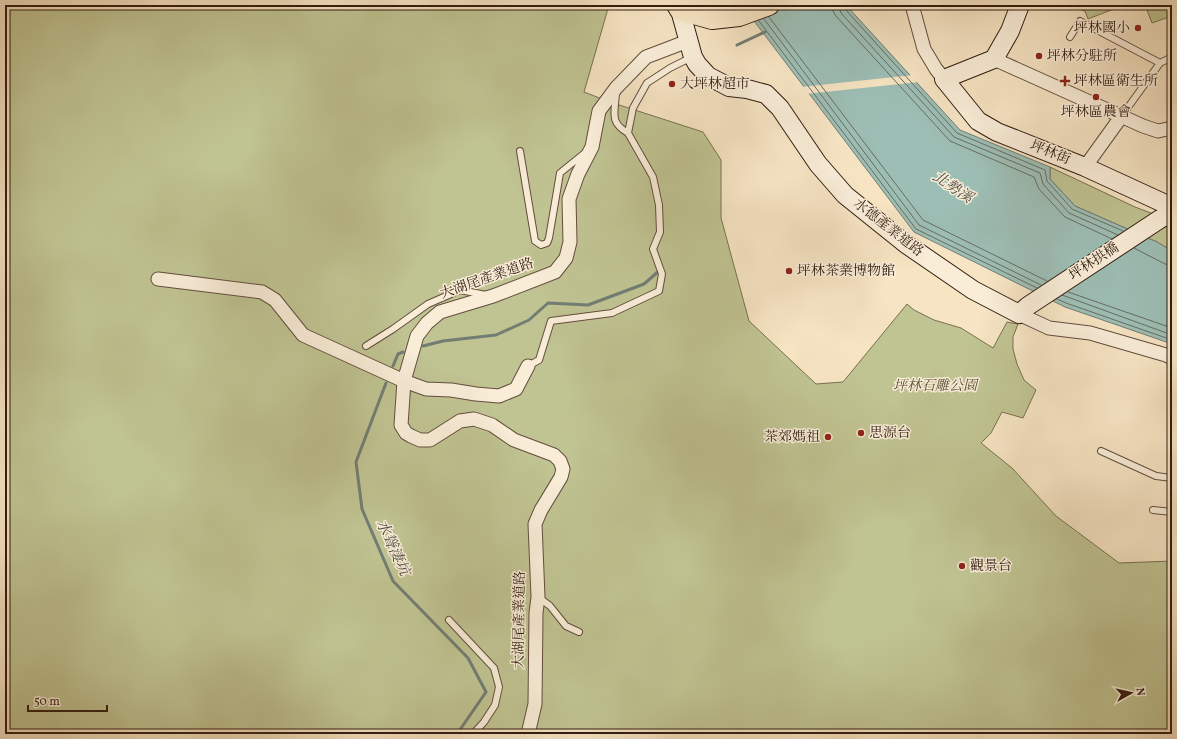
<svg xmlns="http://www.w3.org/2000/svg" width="1177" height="739" font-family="Vollkorn,'Noto Serif TC',serif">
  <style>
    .green { fill: #c0c392; stroke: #787051 }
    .water { fill: #9dbeb5; stroke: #727d73 }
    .pier { fill: #f6e4c3 }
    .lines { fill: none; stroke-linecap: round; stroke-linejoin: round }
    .shore { stroke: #676d62; stroke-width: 1 }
    .stream { stroke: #727d73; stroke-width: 3 }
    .lane-casing { stroke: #624e3d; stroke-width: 8 }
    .street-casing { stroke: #624e3d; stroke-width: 15 }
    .secondary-casing { stroke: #311c10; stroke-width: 20 }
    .primary-casing { stroke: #311c10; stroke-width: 22 }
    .lane { stroke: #f9edd8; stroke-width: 6 }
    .street { stroke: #f9edd8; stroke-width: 13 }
    .secondary { stroke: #f9edd8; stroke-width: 18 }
    .primary { stroke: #f6e4c3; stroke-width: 20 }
    .poi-dot { fill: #8f2418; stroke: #f9edd8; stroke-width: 1.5 }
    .labels { text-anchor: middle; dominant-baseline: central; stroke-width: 3; stroke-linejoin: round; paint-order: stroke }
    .poi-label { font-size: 14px; fill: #311c10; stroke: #f9edd8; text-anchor: start }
    .street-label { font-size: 14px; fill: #311c10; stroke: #f9edd8 }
    .park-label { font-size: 14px; font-style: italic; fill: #5c4e37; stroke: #f9edd8 }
    .water-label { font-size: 15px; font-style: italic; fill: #514d42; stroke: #f9edd8 }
  </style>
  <rect width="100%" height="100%" fill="#f6e4c3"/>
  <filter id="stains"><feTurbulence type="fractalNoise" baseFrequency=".005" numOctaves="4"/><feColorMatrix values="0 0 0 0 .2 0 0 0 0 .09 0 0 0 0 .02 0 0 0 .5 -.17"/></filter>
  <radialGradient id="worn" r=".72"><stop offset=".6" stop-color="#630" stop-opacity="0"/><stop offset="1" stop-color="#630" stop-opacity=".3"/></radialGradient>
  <path class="green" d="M5,5H609L584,92L610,102L703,132L721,160V218L749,321L816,384L843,382L907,304L914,310L934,320L961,328L993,348L1007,322L1018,324L1013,337V349L1017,364L1024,380L1036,390L1023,418L1002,412L991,433L981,443L1012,468L1056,516L1119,563L1172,561V734H5Z
    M1076,5H1124L1088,19L1085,11L1079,9Z
    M1145,5H1172V16L1152,23Z
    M1050,167L1135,207L1172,221V251L1157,242L1075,206L1050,179Z"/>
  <path class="water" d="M745,5H846L960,130L1050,167V179L1075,206L1157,242L1172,251V344L1065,307L914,232L748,13Z"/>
  <path class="pier" d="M913,75L919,82L806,94L801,87Z"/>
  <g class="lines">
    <path class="shore" d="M832,5L833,11L836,16L950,141L1034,177L1039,189L1065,217L1112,239
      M838,5L841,13L954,137L1040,173L1043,184L1069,213L1118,235
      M844,5L845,9L957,133L1045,170L1047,181L1072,209L1123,231
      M769,17L923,220L1047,281
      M764,19L919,225L1041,285
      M759,21L916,229L1037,288
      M1134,248L1165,264L1172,265
      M1068,292L1172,328
      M1062,295L1172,335
      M1057,299L1066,303L1172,340"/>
    <path class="stream" d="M737,45L765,32
      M423,346L443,341L496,335L529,320L548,303L588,305L644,284L660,270
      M393,366L398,354L403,352
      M386,383L356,462L362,509L393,581L468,658L486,692L457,734"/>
    <g class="lane-casing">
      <path id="lane" d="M1070,37L1080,21L1160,63
        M616,93C615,113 609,122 628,133
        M1121,117L1160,63L1172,57
        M520,151L535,241L541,245L547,243L549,238L560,173L586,152
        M366,346L393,329L428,304L460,290L486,295
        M528,366L539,360L551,321L612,313L659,291L662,274L653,249L660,232L659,205L653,177L628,133L633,108L647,83L670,68L692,57
        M1101,451L1156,476L1172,478
        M1153,510L1172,512
        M538,597L550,606L566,626L579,632
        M449,620L494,668L499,687L495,705L484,722L473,734"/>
    </g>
    <g class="street-casing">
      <path id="street" d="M912,5L924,49L936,69L944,79
        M994,59L1143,126L1158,131L1172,128
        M1085,167L1121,117
        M158,279L262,292L275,300L303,335L404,381L426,389L451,390L476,394L499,396L516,389L528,366
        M1019,314L1049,328L1090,333L1166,355L1172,358
        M528,734L535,704L536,613L538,597L535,524L541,510L561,477L563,469L560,461L554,455L514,440L492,425L474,419L460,421L430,440H420L411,436L406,433L401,425L404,381L417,336L427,323L440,312L493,296L555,272L566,258L570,242L569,199L578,174L592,147L599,111L616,88L646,57L688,41"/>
    </g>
    <g class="secondary-casing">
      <path id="secondary" d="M1020,5L1010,31L994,59L944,79L978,121L997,132L1085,167L1172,207
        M680,10L693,57L697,64L708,76L729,87L747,89L766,94L780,108L818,164L845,195L906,244L973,290L1019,314L1028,306L1160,219L1172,213"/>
    </g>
    <g class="primary-casing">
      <path id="primary" d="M677,5L680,10L712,19L739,16L769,5"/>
    </g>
    <use href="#lane" class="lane"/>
    <use href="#street" class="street"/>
    <use href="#secondary" class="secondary"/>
    <use href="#primary" class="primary"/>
  </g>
  <g class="poi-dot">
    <circle cx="1138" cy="28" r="4"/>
    <circle cx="1039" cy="56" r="4"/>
    <path d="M1063 75h4v4h4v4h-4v4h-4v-4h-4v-4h4z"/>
    <circle cx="672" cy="84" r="4"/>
    <circle cx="1096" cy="97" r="4"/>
    <circle cx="789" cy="271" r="4"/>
    <circle cx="861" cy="433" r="4"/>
    <circle cx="828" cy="437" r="4"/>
    <circle cx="962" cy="566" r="4"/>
  </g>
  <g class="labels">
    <g class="poi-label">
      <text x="1130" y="28" text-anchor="end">坪林國小</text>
      <text x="1047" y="56">坪林分駐所</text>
      <text x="1074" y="81">坪林區衛生所</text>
      <text x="680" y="84">大坪林超市</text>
      <text x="1096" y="112" text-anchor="middle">坪林區農會</text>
      <text x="797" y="271">坪林茶業博物館</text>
      <text x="869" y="433">思源台</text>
      <text x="820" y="437" text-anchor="end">茶郊媽祖</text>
      <text x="970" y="566">觀景台</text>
    </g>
    <g class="street-label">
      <text transform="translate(1050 153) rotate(22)">坪林街</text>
      <text transform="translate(888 228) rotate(38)">水德產業道路</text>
      <text transform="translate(1094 262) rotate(-33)">坪林拱橋</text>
      <text transform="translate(487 279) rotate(-19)">大湖尾產業道路</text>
      <text transform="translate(520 620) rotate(-89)">大湖尾產業道路</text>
    </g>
    <g class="park-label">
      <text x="935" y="386">坪林石雕公園</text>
    </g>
    <g class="water-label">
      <text transform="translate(952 188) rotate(34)">北勢溪</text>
      <text transform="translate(392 548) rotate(65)">水聳淒坑</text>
    </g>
  </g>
  <rect width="1177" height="739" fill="none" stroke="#f6e4c3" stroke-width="20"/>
  <rect x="6" y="6" width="1165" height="727" fill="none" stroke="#311c10" stroke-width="2"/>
  <rect x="10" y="10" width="1157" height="719" fill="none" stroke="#311c10"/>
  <g transform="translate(1131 693) rotate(82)" stroke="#f9edd8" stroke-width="3" paint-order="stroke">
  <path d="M0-3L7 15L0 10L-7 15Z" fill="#311c10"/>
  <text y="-6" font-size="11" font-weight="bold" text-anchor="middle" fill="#311c10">N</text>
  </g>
  <path d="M28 705v6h79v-6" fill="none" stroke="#311c10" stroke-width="2"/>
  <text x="34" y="705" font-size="12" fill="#311c10" stroke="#f9edd8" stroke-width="3" paint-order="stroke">50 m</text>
  <rect width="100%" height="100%" filter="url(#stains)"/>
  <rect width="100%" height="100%" fill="url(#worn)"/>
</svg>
